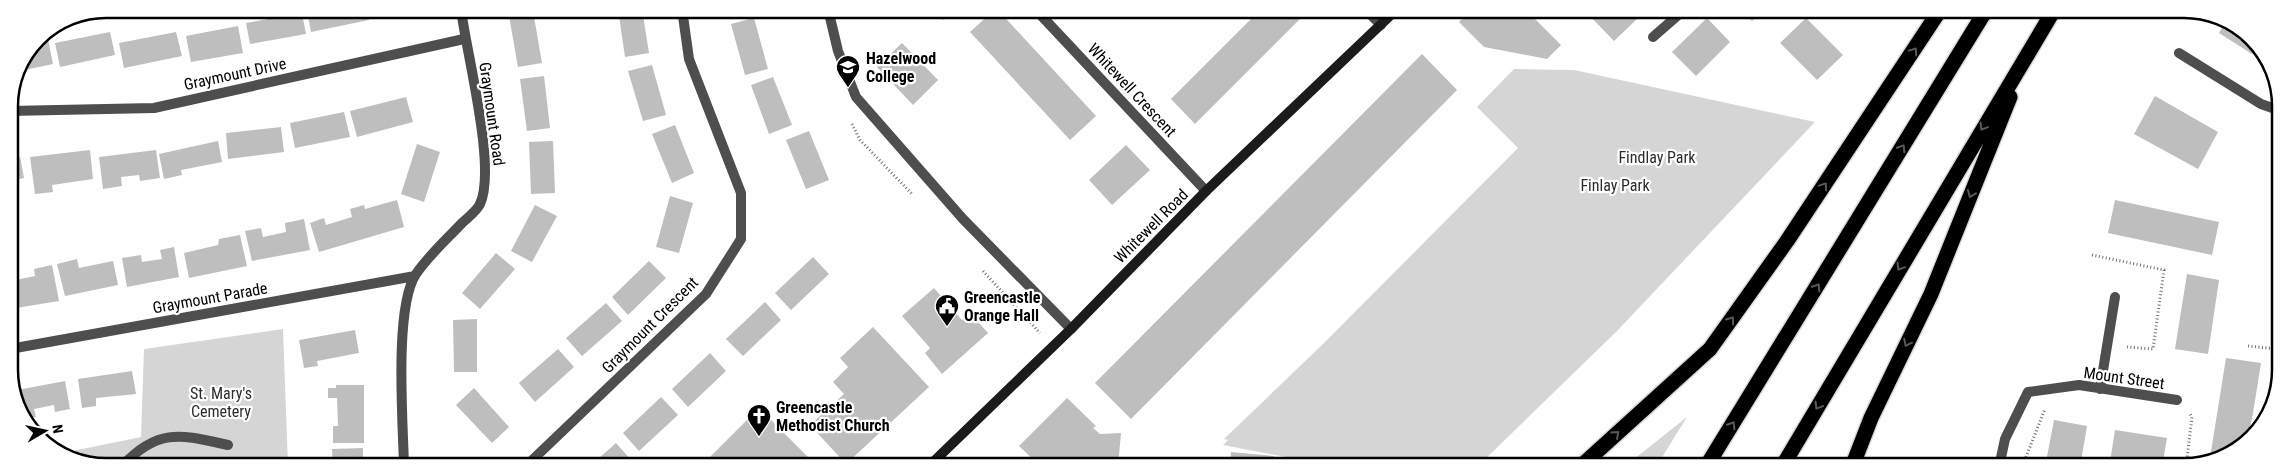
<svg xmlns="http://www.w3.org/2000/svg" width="2289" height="476" font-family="'Roboto Condensed',sans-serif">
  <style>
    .green { fill: #d5d5d5 }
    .building { fill: #bebebe }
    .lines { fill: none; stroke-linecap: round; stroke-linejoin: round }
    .highway-casing { stroke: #dbdbdb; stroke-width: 18 }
    .path { stroke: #707070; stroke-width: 3; stroke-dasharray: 1 2.5; stroke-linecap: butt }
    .lane { stroke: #4e4e4e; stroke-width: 10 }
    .street { stroke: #4e4e4e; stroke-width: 10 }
    .secondary { stroke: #1b1b1b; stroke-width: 10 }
    .highway { stroke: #000; stroke-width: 15 }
    .oneway { stroke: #595959 }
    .labels { text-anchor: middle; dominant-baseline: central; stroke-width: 4.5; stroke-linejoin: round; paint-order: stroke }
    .poi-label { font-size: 16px; font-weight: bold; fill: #000; stroke: #fff; text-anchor: start }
    .street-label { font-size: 16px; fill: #000; stroke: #fff }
    .park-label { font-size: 16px; fill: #2c2c2c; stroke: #fff }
    .rim { fill: none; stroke: #000; stroke-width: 2.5 }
  </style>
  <rect width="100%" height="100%" fill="#fff"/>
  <path class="green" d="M1514,69L1574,70L1815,122L1617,331L1477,467L1332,466L1223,445L1228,440L1224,439L1323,344L1518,148L1477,107Z
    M283,329L288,466L87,465L63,453L141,437L144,349Z
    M1687,417L1656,467H1624Z"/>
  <path class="building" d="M313,9H367L369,20L311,32L307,10Z
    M618,9H642L649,53L625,57Z
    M937,9H961L943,20Z
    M994,10H998L1096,116L1070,140L970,32Z
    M1260,10H1309L1195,124L1171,99Z
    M1471,10H1526L1561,45L1547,59L1484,47L1459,22Z
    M1584,10H1630L1638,18L1614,41Z
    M1741,10H1763L1752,21Z
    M533,11L542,63L518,67L509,16Z
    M302,13L306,34L250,44L246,23Z
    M754,18L768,69L745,75L731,24Z
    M1707,18L1730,42L1696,76L1672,52Z
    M1806,18L1843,55L1817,80L1780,43Z
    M2225,23L2252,37L2257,47L2252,54L2219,33Z
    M238,26L243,53L191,62L186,36Z
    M110,32L115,55L60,67L55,43Z
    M176,32L182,56L124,68L119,43Z
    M48,39L53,64L15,72L34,42Z
    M902,43L938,80L913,105L877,67Z
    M1422,54L1457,90L1131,419L1095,383Z
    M652,65L666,115L643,121L628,71Z
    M544,76L550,128L527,131L520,79Z
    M773,77L792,125L769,134L751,85Z
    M2155,96L2218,132L2198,169L2134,134Z
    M406,97L413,122L357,137L350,111Z
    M344,112L350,137L295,148L290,123Z
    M675,125L694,173L672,183L652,134Z
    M281,127L284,152L228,159L226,133Z
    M809,131L829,180L806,189L786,140Z
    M218,141L222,162L181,170L182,175L164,179L159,154Z
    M553,141L555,193L531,194L529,142Z
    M417,144L440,152L424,202L401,194Z
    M1126,145L1150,170L1112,205L1089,180Z
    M90,150L93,179L52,185L53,192L35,194L30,157Z
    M156,150L160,178L140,181L139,175L121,177L122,186L103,189L99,157Z
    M20,157L24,178L9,181V159Z
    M670,196L693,203L679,253L656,247Z
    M397,200L404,227L319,252L310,223L324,218L326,225L352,217L350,209L364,205L365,209Z
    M2115,200L2219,222L2212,255L2108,233Z
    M535,205L557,216L532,262L511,251Z
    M304,219L310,250L252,261L245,231L261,228L263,237L286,232L285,223Z
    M240,235L247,266L189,278L184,253L218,245L219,239Z
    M174,247L179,277L127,287L122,258L141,255L142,262L162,259L160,250Z
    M496,253L515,269L480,309L462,293Z
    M813,257L829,274L791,310L775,293Z
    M77,259L79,268L113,261L118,285L65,296L57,264Z
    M649,261L666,278L628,315L612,297Z
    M52,265L59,301L10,309V281L35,276L34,269Z
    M2187,274L2219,280L2208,354L2175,349Z
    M934,288L962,320L970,313L988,333L942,374L925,353L930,348L902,316Z
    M765,302L781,320L743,356L726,339Z
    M606,303L622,321L582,356L566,338Z
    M477,319V372H454L453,320Z
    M873,327L929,387L846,464L810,425L844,394L833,382L848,367L840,358Z
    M355,330L359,353L317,361L318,366L304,368L299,340Z
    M558,349L574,367L535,402L519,383Z
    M710,353L726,371L688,407L672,389Z
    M2226,358L2261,363L2253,413L2247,443L2210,458Z
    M132,371L136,394L96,398V406L82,408L78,379Z
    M65,381L70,409L55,412L54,405L34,409L36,417L26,419L12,391Z
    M336,385H364V443H333V426H338L337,398H328V388H336Z
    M474,388L509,427L492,443L456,405Z
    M661,397L678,415L639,451L623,433Z
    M1067,398L1096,426L1093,428L1100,434L1121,433L1118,466H1040L1019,446Z
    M759,408L817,466H701Z
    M2054,420L2087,426L2080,467H2045Z
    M2115,430L2167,438L2162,467L2110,462Z
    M616,443L632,461L627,466H590Z
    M363,448V466H333L332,449Z
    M1231,452L1274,456L1272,466H1230Z"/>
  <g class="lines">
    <g class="highway-casing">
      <path id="highway" d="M1580,467L1710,349L1787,241L1940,10
        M1706,467L1986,10
        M1782,467L2054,10
        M1852,467L1871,418L1931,294L2010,97"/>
    </g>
    <path class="path" d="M852,124L860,140L913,195
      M2092,255L2164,270L2153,349L2127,347
      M983,271L1040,333
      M2248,346L2278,349
      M2022,467L2045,409
      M2186,467L2192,417L2190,414"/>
    <path class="lane" d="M828,9L838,51L856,97L963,219L1071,329
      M123,465C159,427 182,435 228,445"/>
    <path class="street" d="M1036,10L1206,191
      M1366,10L1381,25
      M1653,37L1684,10
      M2179,53L2261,104L2278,110
      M9,111L154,108L464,39
      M10,349L415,276
      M2100,389L2115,297
      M404,466C403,423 394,307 416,274C429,255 446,240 462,223C467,218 477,211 480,204C497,168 466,52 461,9
      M526,466L706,294L741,239V193L689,59L682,9
      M1999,467L2005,439L2028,392L2079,385L2177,400"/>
    <path class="secondary" d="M929,466L1071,329L1206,191L1396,10"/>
    <use href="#highway" class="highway"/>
  </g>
  <defs><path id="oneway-chevron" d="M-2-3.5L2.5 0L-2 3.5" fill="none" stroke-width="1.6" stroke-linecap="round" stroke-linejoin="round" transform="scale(1.25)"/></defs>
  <g class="oneway">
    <use href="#oneway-chevron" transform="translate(1914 51) rotate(-56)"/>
    <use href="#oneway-chevron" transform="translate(1983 127) rotate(121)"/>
    <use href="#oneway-chevron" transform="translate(1902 148) rotate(-58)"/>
    <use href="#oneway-chevron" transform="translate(1824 186) rotate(-56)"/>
    <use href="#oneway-chevron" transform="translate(1971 194) rotate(112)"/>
    <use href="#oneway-chevron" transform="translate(1900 267) rotate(121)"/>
    <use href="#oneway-chevron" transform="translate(1817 287) rotate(-58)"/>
    <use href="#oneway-chevron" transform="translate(1731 320) rotate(-54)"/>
    <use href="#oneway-chevron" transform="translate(1907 343) rotate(116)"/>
    <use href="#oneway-chevron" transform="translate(1818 406) rotate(121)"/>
    <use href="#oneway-chevron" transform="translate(1732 425) rotate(-58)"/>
    <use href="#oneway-chevron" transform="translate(1616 434) rotate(-42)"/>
  </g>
  <defs>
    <g id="school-pin" transform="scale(1.25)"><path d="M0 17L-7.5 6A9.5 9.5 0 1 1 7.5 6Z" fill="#000" stroke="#fff"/><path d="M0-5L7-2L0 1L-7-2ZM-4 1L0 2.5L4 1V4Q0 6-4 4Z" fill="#fff"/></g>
    <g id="civic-pin" transform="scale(1.25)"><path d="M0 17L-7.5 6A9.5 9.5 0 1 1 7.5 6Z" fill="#000" stroke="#fff"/><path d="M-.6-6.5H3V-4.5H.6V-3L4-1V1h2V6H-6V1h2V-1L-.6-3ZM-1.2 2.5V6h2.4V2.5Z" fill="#fff"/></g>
    <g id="church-pin" transform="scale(1.25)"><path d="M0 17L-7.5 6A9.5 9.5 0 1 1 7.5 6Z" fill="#000" stroke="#fff"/><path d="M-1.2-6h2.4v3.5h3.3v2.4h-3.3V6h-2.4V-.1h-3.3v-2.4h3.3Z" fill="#fff"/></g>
  </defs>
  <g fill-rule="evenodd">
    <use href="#school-pin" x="848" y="67"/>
    <use href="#civic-pin" x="947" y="306"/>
    <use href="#church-pin" x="759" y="416"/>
  </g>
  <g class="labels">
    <g class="poi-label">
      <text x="866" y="58">Hazelwood<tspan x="866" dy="18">College</tspan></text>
      <text x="964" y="297">Greencastle<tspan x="964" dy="18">Orange Hall</tspan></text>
      <text x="776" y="407">Greencastle<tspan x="776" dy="18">Methodist Church</tspan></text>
    </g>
    <g class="street-label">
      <text transform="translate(235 74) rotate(-12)">Graymount Drive</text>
      <text transform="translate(1132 90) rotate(47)">Whitewell Crescent</text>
      <text transform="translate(492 114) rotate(82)">Graymount Road</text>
      <text transform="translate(1151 226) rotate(-45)">Whitewell Road</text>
      <text transform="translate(210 298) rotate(-10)">Graymount Parade</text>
      <text transform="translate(650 325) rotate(-45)">Graymount Crescent</text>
      <text transform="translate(2124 378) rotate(8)">Mount Street</text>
    </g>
    <g class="park-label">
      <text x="1657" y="157">Findlay Park</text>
      <text x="1615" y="185">Finlay Park</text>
      <text x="221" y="393">St. Mary's<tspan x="221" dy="18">Cemetery</tspan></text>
    </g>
  </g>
  <path d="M0 0H2289V476H0ZM106 18H2184A88 88 0 0 1 2272 106V370A88 88 0 0 1 2184 458H106A88 88 0 0 1 18 370V106A88 88 0 0 1 106 18Z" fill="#fff" fill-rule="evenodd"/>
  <path class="rim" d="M106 18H2184A88 88 0 0 1 2272 106V370A88 88 0 0 1 2184 458H106A88 88 0 0 1 18 370V106A88 88 0 0 1 106 18Z"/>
  <g transform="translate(45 431) rotate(81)" stroke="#ffffff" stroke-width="4" paint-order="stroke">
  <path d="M0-4L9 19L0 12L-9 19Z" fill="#000000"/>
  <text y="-8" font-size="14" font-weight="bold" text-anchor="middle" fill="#000000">N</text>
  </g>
</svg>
